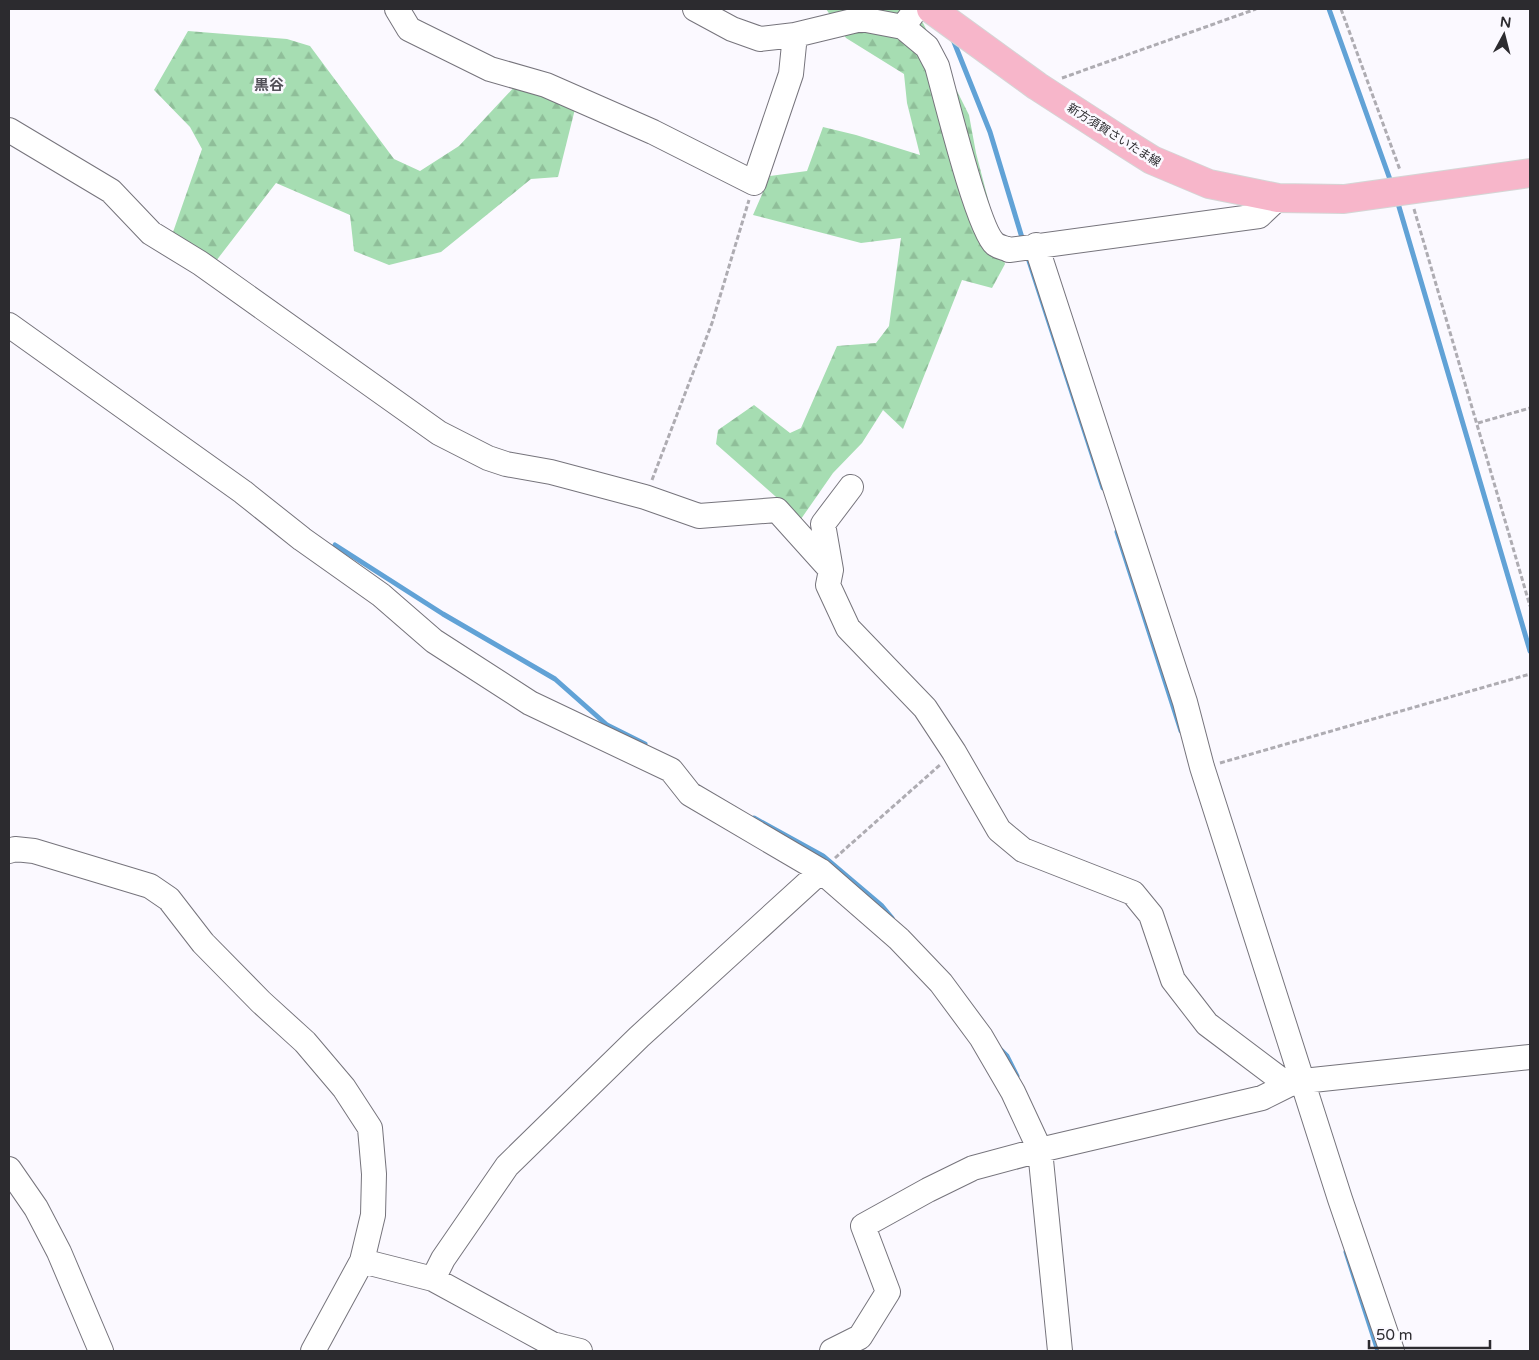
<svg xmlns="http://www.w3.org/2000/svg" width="1539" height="1360" font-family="'Varela Round','Noto Sans JP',sans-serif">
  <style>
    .forest { fill: url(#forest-firs) }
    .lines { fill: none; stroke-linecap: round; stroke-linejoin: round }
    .stream { stroke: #61a2d6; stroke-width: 5 }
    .minor-casing { stroke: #76747c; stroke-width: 26 }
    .major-casing { stroke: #d5d5d5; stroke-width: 30 }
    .path { stroke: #aeacb2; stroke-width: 3; stroke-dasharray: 5 2.5; stroke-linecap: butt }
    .minor { stroke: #fff; stroke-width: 24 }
    .major { stroke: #f7b6ca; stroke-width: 28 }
    .labels { text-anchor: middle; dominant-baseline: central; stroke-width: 5; stroke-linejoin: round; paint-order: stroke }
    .street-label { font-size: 12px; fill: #2c2b2f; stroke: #fbf9ff }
    .quarter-label { font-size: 15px; font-weight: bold; fill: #535159; stroke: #fbf9ff }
  </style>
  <defs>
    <pattern id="forest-firs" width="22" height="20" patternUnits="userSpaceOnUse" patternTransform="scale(1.25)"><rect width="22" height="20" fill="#a6ddb2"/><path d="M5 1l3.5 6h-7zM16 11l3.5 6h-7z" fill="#8fbe99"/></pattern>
  </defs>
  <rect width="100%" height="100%" fill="#fbf9ff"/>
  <path class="forest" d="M826,9H908L923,23L969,115L976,153L1005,264L992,288L962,280L903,429L883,410L862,443L833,473L801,519L716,444L718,430L754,405L790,433L801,428L837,346L876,343L889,326L901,238L861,243L753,215L770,176L807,171L823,127L856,135L920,155L907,103L904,74L846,38Z
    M188,31L287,39L310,46L394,159L420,171L459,146L518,83L575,109L558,177L531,179L441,252L389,265L354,251L350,215L276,183L216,261L172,235L202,149L190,127L154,90Z"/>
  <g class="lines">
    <path class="stream" d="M1329,9L1392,185
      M952,37L990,132L1023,241
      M1397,200L1530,651
      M1029,261L1103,488
      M1117,532L1181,731
      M335,545L443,614L555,679L607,725L645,744
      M754,818L823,856L882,906L892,918
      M1001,1050L1007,1056L1017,1076
      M1346,1252L1378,1351"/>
    <g class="minor-casing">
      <path id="minor" d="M397,9L409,29L490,69L546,85L653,132L754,183L791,74L795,35
        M695,9L732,29L760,39L795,35L861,19L903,27L916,9
        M903,27L927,47L937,66C945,95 978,230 995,244C999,247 1005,248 1009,250L1259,216L1278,198
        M9,130L111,191L151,233L200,263L439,433L488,458L506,464L551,472L645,497L699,516L777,510L831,570
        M1036,245L1185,702L1202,767L1340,1199L1392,1351
        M9,325L243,492L302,539L381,595L434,641L530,703L671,770L690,794L821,871L899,939L941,983L981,1037L1013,1092L1040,1150L1060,1351
        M851,487L823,524L831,570L828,585L848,628L925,708L954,752L999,830L1023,850L1133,893L1151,915L1173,980L1207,1024L1288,1085
        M9,851L15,849L34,851L150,886L169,899L203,943L261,1002L305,1042L344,1088L370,1128L374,1174L373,1215L362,1261L313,1351
        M9,1169L36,1208L59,1252L101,1351
        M362,1261L433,1279L552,1344L580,1351
        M433,1279L443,1259L507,1166L639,1037L821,871
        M832,1351L860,1337L888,1292L863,1226L928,1190L973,1168L1040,1150L1262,1098L1288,1085L1303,1081L1530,1057"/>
    </g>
    <g class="major-casing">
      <path id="major" d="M931,9L1037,86L1125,143L1152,160L1209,184L1278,198L1344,199L1530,173"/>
    </g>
    <path class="path" d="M1341,9L1400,170
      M1062,78L1256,9
      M1414,209L1530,606
      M1478,423L1530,408
      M652,480L712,323L749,200
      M1220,763L1530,674
      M835,858L941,764"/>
    <use href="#minor" class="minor"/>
    <use href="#major" class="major"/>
  </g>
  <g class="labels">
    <g class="street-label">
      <text transform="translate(1114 135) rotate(32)">新方須賀さいたま線</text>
    </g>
    <g class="quarter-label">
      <text x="269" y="85">黒谷</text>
    </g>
  </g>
  <rect width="1539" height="1360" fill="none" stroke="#2c2b2f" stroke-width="20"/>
  <g transform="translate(1504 35) rotate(7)" stroke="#fbf9ff" stroke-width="4" paint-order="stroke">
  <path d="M0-4L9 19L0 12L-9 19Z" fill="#2c2b2f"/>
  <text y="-8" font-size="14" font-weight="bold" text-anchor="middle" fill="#2c2b2f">N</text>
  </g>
  <path d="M1369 1340v8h121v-8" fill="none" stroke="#2c2b2f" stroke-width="2.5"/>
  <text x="1376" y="1340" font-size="15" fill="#2c2b2f" stroke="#fbf9ff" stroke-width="4" paint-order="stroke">50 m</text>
</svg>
